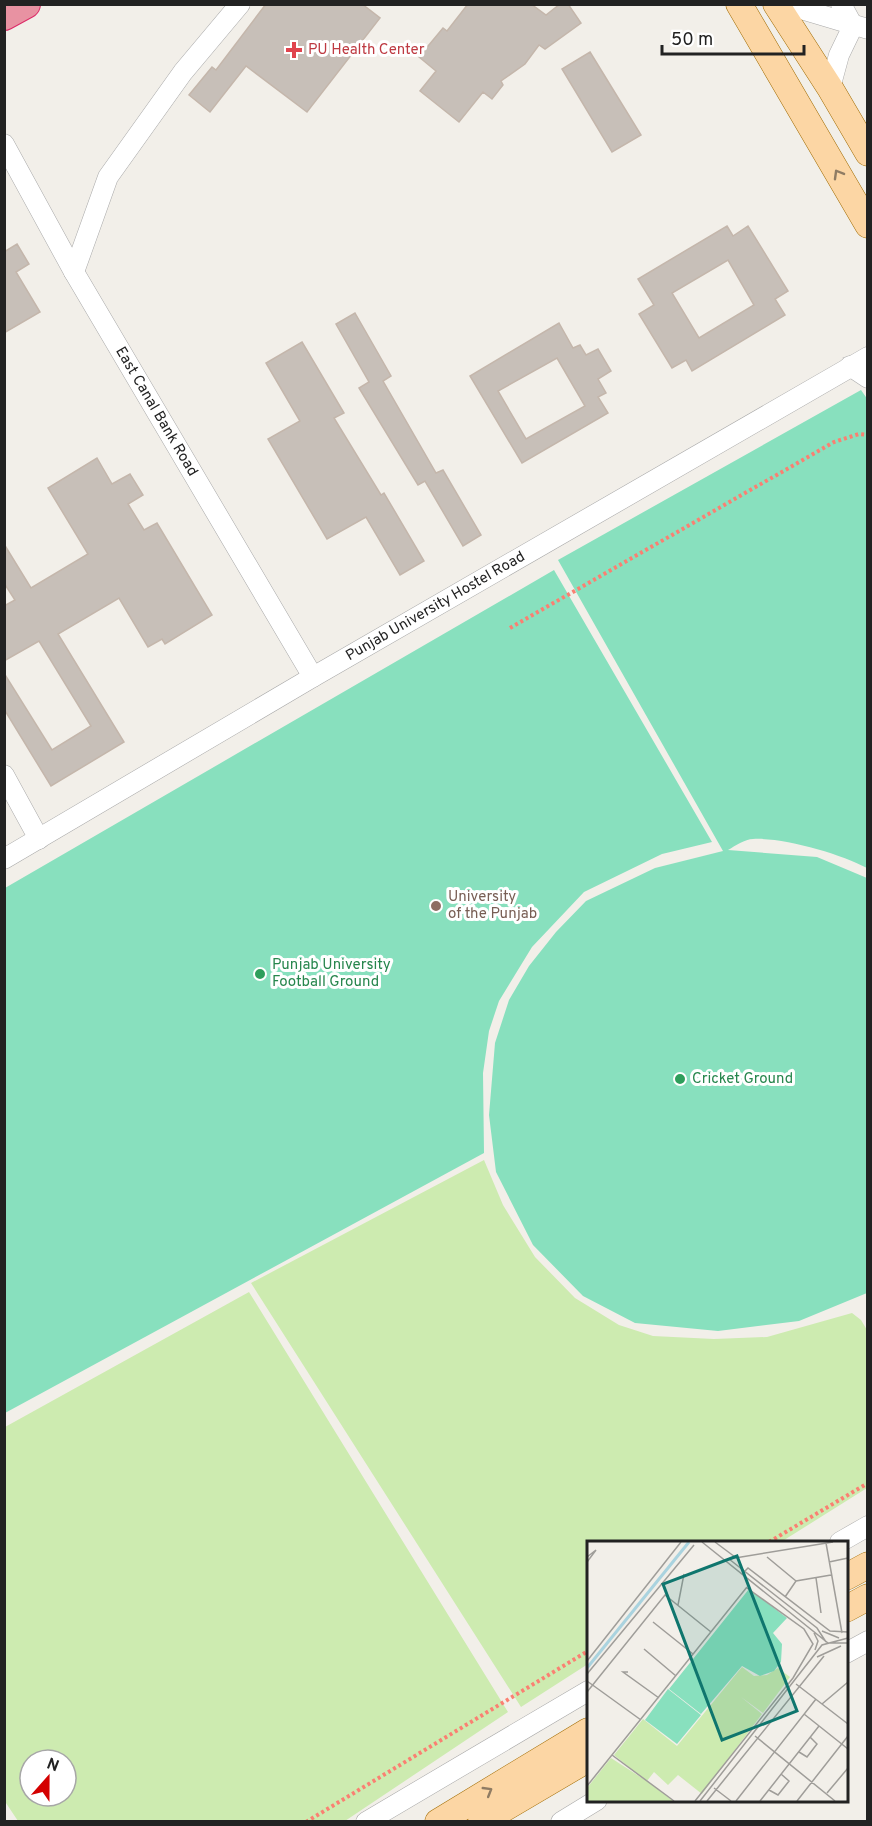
<svg xmlns="http://www.w3.org/2000/svg" width="872" height="1826" font-family="Overpass,sans-serif">
  <style>
    .grass { fill: #cdebb0; fill-rule: evenodd }
    .pitch { fill: #88e0be }
    .building { fill: #c7bfb8; stroke: #c4b6ab; stroke-width: 1.5; fill-rule: evenodd }
    .lines { fill: none; stroke-linecap: round; stroke-linejoin: round }
    .minor-casing { stroke: #a9a9a9; stroke-width: 21 }
    .major-casing { stroke: #a06b00; stroke-width: 27 }
    .highway-casing { stroke: #dc2a67; stroke-width: 30 }
    .path { stroke: #fa8072; stroke-width: 4; stroke-dasharray: 3 3; stroke-linecap: butt }
    .minor { stroke: #fff; stroke-width: 20 }
    .major { stroke: #fcd6a4; stroke-width: 26 }
    .highway { stroke: #e892a2; stroke-width: 28 }
    .oneway { stroke: #8f7c63 }
    .health-dot { fill: #e0444e; stroke: #fff; stroke-width: 2 }
    .education-dot { fill: #8d6e63; stroke: #fff; stroke-width: 2 }
    .leisure-dot { fill: #2e9e5b; stroke: #fff; stroke-width: 2 }
    .labels { text-anchor: middle; dominant-baseline: central; stroke-width: 6; stroke-linejoin: round; paint-order: stroke }
    .health-label { font-size: 15px; fill: #be3a42; stroke: #fff; text-anchor: start }
    .street-label { font-size: 15px; fill: #222; stroke: #fff }
    .education-label { font-size: 15px; fill: #785e54; stroke: #fff; text-anchor: start }
    .leisure-label { font-size: 15px; fill: #27864d; stroke: #fff; text-anchor: start }
    .inset-river { fill: none; stroke: #aad3df; stroke-width: 3 }
    .inset-road { fill: none; stroke: #9f9d99; stroke-width: 1.5 }
    .view { fill: #0f766e; fill-opacity: 0.15; stroke: #0f766e; stroke-width: 3 }
    .inset-edge { fill: none; stroke: #222; stroke-width: 3 }
  </style>
  <rect width="100%" height="100%" fill="#f2efe9"/>
  <path class="grass" d="M484,1160L503,1205L535,1257L575,1298L619,1325L653,1336L714,1339L767,1337L852,1313L861,1320L867,1330V1488L781,1542H588V1664L521,1707L251,1283Z
    M249,1292L508,1712L345,1821H18L4,1800L5,1427ZM30,1760H66V1796H30Z"/>
  <path class="pitch" d="M861,390L868,400L867,868C841,854 783,837 753,839C745,839 735,846 728,850L817,857L867,878V1293L799,1321L718,1331L635,1323L583,1296L533,1245L496,1172L489,1115L495,1043L509,1000L529,966L556,932L586,901L655,868L723,851L558,560Z
    M554,570L712,842L662,854L584,892L532,947L499,1001L489,1031L483,1073L484,1153L5,1413V888Z"/>
  <path class="building" d="M266,4H362L380,18L307,112L246,66L210,112L189,95L212,67L216,70Z
    M468,4H531L546,15L560,4H568L581,23L545,49L539,45L525,64L501,81L503,85L492,99L483,92L459,122L420,91L436,71L419,57L443,28L447,31Z
    M590,52L641,135L612,152L562,69Z
    M727,226L733,236L748,226L788,291L775,299L785,315L692,371L686,360L672,368L639,314L654,305L638,279ZM728,260L754,305L699,338L672,293Z
    M17,244L29,264L16,272L40,312L4,333V252Z
    M355,313L391,376L383,381L436,473L443,470L481,535L463,546L425,481L418,485L359,388L369,382L336,324Z
    M559,323L573,348L580,345L586,355L598,349L611,371L598,379L606,393L598,397L608,413L522,463L470,376ZM557,358L585,406L526,439L498,391Z
    M302,342L344,413L334,418L381,495L384,493L424,561L400,575L366,517L327,539L268,439L300,421L266,363Z
    M97,458L112,484L130,474L143,495L128,504L144,530L157,523L212,615L165,644L162,639L148,647L119,598L58,634L124,742L51,786L4,709V673L52,750L91,726L39,641L4,661V606L15,600L4,583V544L31,588L88,554L48,488Z"/>
  <g class="lines">
    <g class="minor-casing">
      <g id="minor">
        <path d="M784,4L868,29"/>
        <path d="M841,4L853,26"/>
        <path d="M830,88L839,55L853,26"/>
        <path id="s1" d="M4,144L74,272L313,677"/>
        <path d="M74,272L108,177L183,72L240,4"/>
        <path d="M850,366L868,378"/>
        <path d="M4,775L39,839"/>
        <path id="s2" d="M4,859L313,677L868,357"/>
        <path d="M840,1542L868,1526"/>
        <path d="M846,1653L868,1641"/>
        <path d="M366,1822L588,1691"/>
        <path d="M561,1822L597,1800"/>
      </g>
    </g>
    <g class="major-casing">
      <path id="major" d="M739,4L868,225
        M776,4L830,88L868,153
        M846,1577L868,1565
        M846,1609L868,1597
        M438,1822L588,1731
        M481,1822L588,1759"/>
    </g>
    <g class="highway-casing">
      <path id="highway" d="M4,16L26,4"/>
    </g>
    <path class="path" d="M510,628L834,442L859,434L868,435
      M769,1542L868,1483
      M306,1822L588,1651"/>
    <use href="#minor" class="minor"/>
    <use href="#major" class="major"/>
    <use href="#highway" class="highway"/>
  </g>
  <defs><path id="oneway-chevron" d="M-2-3.5L2.5 0L-2 3.5" fill="none" stroke-width="1.6" stroke-linecap="round" stroke-linejoin="round" transform="scale(1.5)"/></defs>
  <g class="oneway">
    <use href="#oneway-chevron" transform="translate(838 174) rotate(-120)"/>
    <use href="#oneway-chevron" transform="translate(488 1791) rotate(-31)"/>
  </g>
  <path class="health-dot" d="M291 41h6v6h6v6h-6v6h-6v-6h-6v-6h6z"/>
  <circle class="education-dot" cx="436" cy="906" r="6"/>
  <g class="leisure-dot">
    <circle cx="260" cy="974" r="6"/>
    <circle cx="680" cy="1079" r="6"/>
  </g>
  <g class="labels">
    <g class="health-label">
      <text x="308" y="50">PU Health Center</text>
    </g>
    <g class="street-label">
      <text stroke="none"><textPath href="#s1" startOffset="308">East Canal Bank Road</textPath></text>
      <text stroke="none"><textPath href="#s2" startOffset="500">Punjab University Hostel Road</textPath></text>
    </g>
    <g class="education-label">
      <text x="448" y="897">University<tspan x="448" dy="17">of the Punjab</tspan></text>
    </g>
    <g class="leisure-label">
      <text x="272" y="965">Punjab University<tspan x="272" dy="17">Football Ground</tspan></text>
      <text x="692" y="1079">Cricket Ground</text>
    </g>
  </g>
  <g transform="translate(587 1541)">
    <rect width="261" height="261" fill="#f2efe9"/>
    <path d="M155,126L167,135L180,134L191,127L203,136L176,172L154,156L175,173L115,253L91,234L81,244L67,231L60,240L86,260H0V247L24,217L58,239L27,214L56,178L90,205Z" fill="#cdebb0"/>
    <path d="M162,48L200,77L186,92L195,103L194,121L187,130L173,135L155,125L114,173L82,148ZM81,148L114,174L90,203L58,179Z" fill="#88e0be"/>
    <path class="inset-river" d="M0,127L102,1"/>
    <path class="inset-road" d="M115,1L241,102H261M128,1L148,16M239,2L255,92M0,16L9,9L0,21M180,16L209,40M142,18L246,1M142,18L230,87L239,101M242,21L261,17M158,30L161,27L243,90L261,91M229,37L234,72M198,56L209,40L244,34M91,64L97,33M66,81L106,113M235,90L252,97M227,92L231,100L228,109M57,108L89,135M230,116L254,105M0,120L94,1M41,131H36L72,157M0,133L107,4M0,140L54,179M209,143L261,183M0,151L78,54L124,91M235,163L261,141M217,173L261,208M168,195L248,260M212,211L220,216L230,203L223,196M25,214L87,260M0,245L160,46M127,247L144,260M182,249L191,254L202,240L194,233M240,252L261,227M108,260L206,137L226,103L217,88L160,47M113,260L235,104L261,97M120,260L237,115M149,260L229,158M173,260L232,185M210,260L261,195"/>
    <path class="view" d="M150,15L210,170L135,199L76,43Z"/>
    <rect width="261" height="261" class="inset-edge"/>
  </g>
  <rect width="872" height="1826" fill="none" stroke="#222222" stroke-width="12"/>
  <g transform="translate(48 1778) rotate(21)"><circle r="28" fill="#ffffff" stroke="#a7a7a7" stroke-width="1.5"/>
  <path d="M0-4.5L10 22L0 15L-10 22Z" fill="#d40000"/>
  <text y="-9" font-size="16" font-weight="bold" text-anchor="middle" fill="#222222">N</text>
  </g>
  <path d="M662 45v9h142v-9" fill="none" stroke="#222222" stroke-width="3"/>
  <text x="671" y="45" font-size="18" fill="#222222" stroke="#ffffff" stroke-width="4.5" paint-order="stroke">50 m</text>
</svg>
